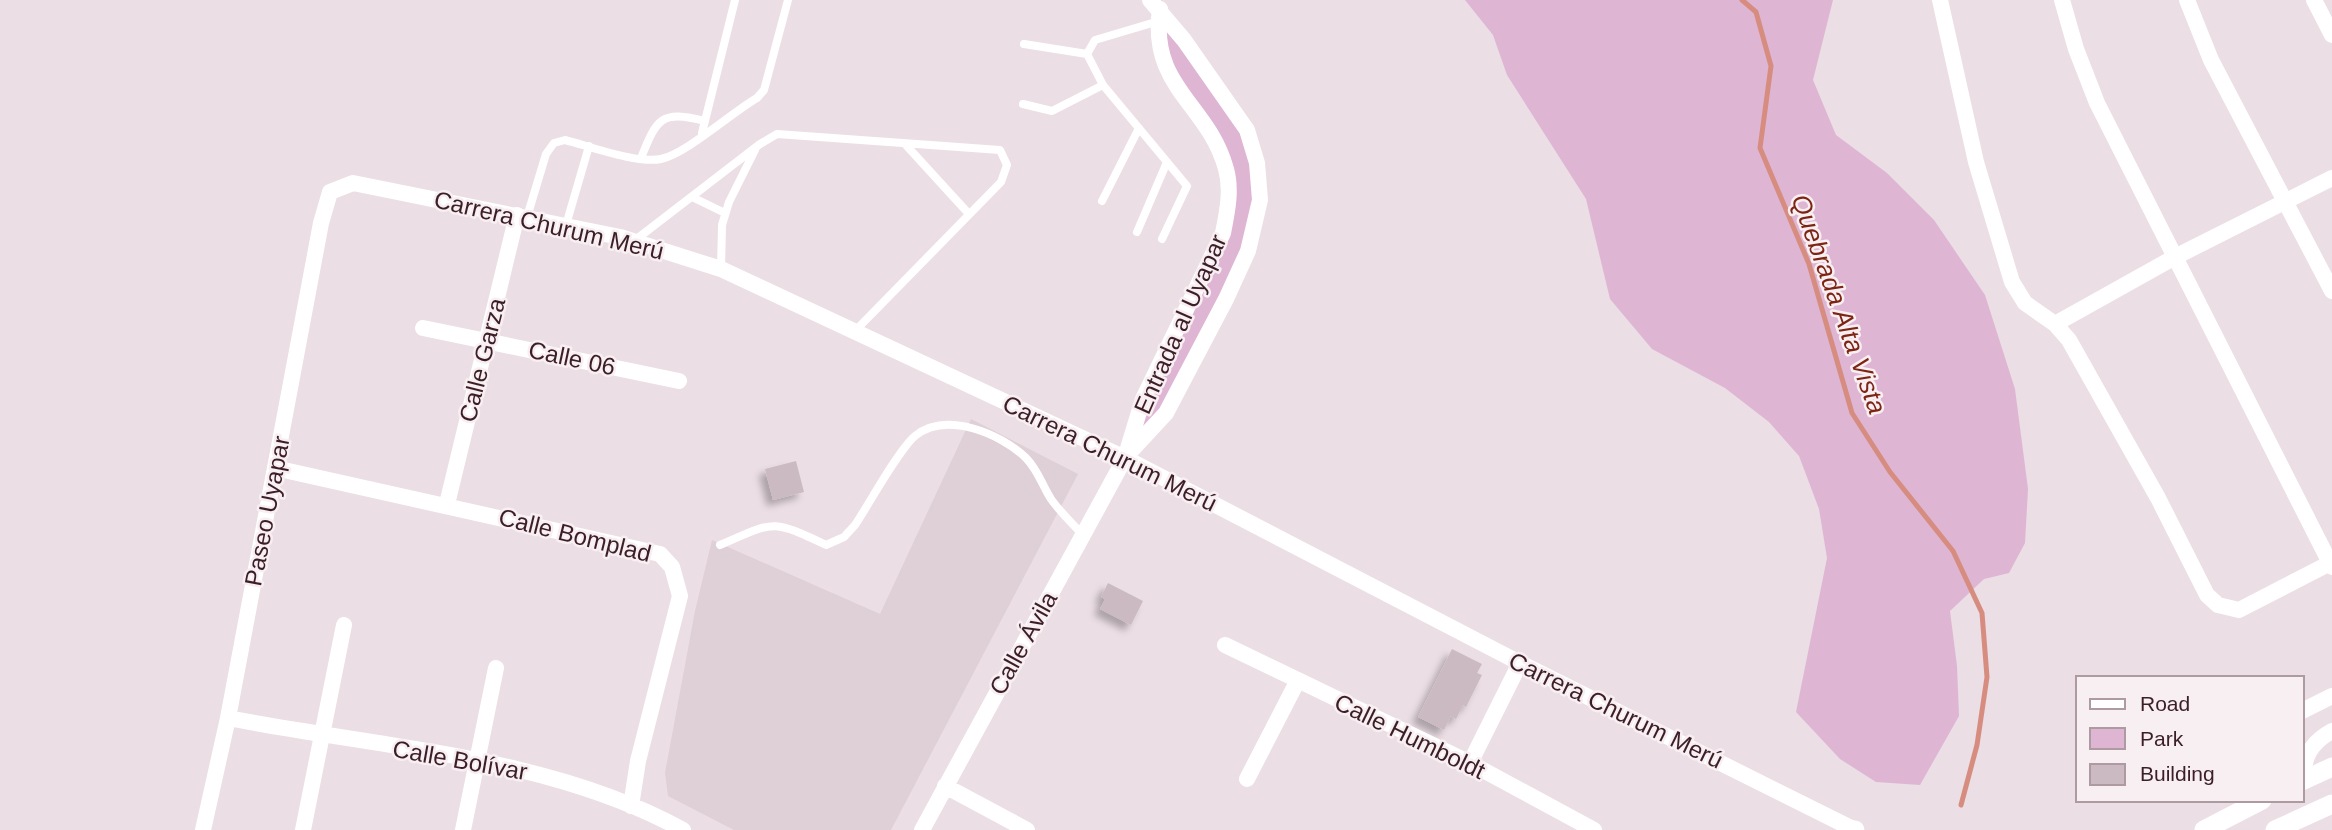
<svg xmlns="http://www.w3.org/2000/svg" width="2332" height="830" font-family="Helvetica,sans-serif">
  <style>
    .built { fill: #dfcfd6 }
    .green { fill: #dfb5d4 }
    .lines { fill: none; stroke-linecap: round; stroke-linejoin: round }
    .stream { stroke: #d68d80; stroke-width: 5 }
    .building { fill: #ccbac2; filter: url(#shadow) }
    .service { stroke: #fff; stroke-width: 8 }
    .minor { stroke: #fff; stroke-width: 16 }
    .tertiary { stroke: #fff; stroke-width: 19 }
    .labels { text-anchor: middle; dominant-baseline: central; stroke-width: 5; stroke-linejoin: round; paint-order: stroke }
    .street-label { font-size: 24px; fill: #3c1e26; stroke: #f8eff3 }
    .water-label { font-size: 26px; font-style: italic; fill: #7d2413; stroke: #f8eff3 }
  </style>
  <defs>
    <filter id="shadow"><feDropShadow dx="-6" dy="6" stdDeviation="3.5" flood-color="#0004"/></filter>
  </defs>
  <rect width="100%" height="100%" fill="#ebdee4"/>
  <path class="built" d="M971,419L1078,474L891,830H734L668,796L665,773L695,611L712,540L880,614Z"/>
  <path class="green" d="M1465,0H1833L1813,80L1836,135L1887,173L1934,220L1985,295L2015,389L2028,489L2025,543L2009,573L1984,579L1950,611L1957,666L1959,716L1920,785L1876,782L1840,759L1796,712L1827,558L1819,509L1799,456L1769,422L1725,388L1652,349L1610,299L1586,199L1507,75L1493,35Z
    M1160,9L1247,130L1256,221L1166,413L1125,458L1216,253L1227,171L1167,71Z"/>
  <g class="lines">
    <path class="stream" d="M1742,0L1756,12L1771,66L1760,148L1809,264L1852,413L1890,472L1953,551L1982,613L1987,677L1977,745L1961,805"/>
  </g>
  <path class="building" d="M796,461L804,492L773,500L765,469Z
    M1108,583L1143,601L1131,625L1100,609L1105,599L1101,597Z
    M1452,649L1482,664L1477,673L1482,675L1466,707L1463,705L1456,719L1451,716L1444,730L1418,717Z"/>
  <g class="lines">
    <path class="service" d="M1159,21L1095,40L1087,54L1103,85L1187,186L1162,239
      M1024,44L1087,54
      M1023,104L1052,111L1103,85
      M702,133L735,0
      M905,144L969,214
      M641,158C657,118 661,110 705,121
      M694,198L725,213
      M1102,201L1139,128
      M527,217L546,154L554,143L565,140C589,146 637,164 661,159C687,153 731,113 757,98L764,90L788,0
      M566,225L589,146
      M1137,232L1167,162
      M634,241L760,144L777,134L1000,150L1007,165L1001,182L855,331
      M721,269L722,225L729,202L755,150
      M720,545C775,521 771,519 826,545L844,537L855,525C868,506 899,449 915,436C946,411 1000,433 1026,458C1038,470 1042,485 1051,499C1060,512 1072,523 1083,535"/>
    <path class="minor" d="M1940,0L1976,162L2012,282L2025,303L2055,324L2069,340L2158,498L2207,595L2218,605L2239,610L2332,562
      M2062,0L2076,49L2097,103L2332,567
      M2187,0L2211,60L2332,291
      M2314,0L2332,35
      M2055,324L2175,257L2332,178
      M423,328L679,381
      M1129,453L1166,413L1226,299L1248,251L1260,200L1257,163L1247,130L1184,40L1150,0
      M275,468L660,554L672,567L680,596L638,761L631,806
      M447,504L517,215
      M1225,645L1470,763L1594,830
      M2302,711L2332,696
      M228,718C377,747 549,756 683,830
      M1470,763L1520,663
      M1247,779L1297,682
      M2304,780C2302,757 2312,742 2332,731
      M945,786L1027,830
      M203,830L228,718L321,223L330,192L353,183L620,237L721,269L1125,458L1520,663L1855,830
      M303,830L344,625
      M463,830L496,668
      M922,830L1125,458L1143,399L1223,233C1227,213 1232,190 1226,169C1208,103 1149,88 1160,9"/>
    <path class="tertiary" d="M2302,781L2332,767
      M1854,830H1855
      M2204,830L2262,800
      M2275,830L2332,804"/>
  </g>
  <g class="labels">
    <g class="street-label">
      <text transform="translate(549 225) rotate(13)">Carrera Churum Merú</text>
      <text transform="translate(1180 324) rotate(-66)">Entrada al Uyapar</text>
      <text transform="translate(572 358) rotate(12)">Calle 06</text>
      <text transform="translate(482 360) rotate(-76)">Calle Garza</text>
      <text transform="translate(1110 453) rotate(26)">Carrera Churum Merú</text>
      <text transform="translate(267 511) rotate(-79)">Paseo Uyapar</text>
      <text transform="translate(575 535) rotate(14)">Calle Bomplad</text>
      <text transform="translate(1023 643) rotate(-61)">Calle Ávila</text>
      <text transform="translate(1616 710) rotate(26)">Carrera Churum Merú</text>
      <text transform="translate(1410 736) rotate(26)">Calle Humboldt</text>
      <text transform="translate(460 760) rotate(10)">Calle Bolívar</text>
    </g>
    <g class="water-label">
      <text transform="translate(1839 304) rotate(70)">Quebrada Alta Vista</text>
    </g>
  </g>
  <rect x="2076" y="676" width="228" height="126" fill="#f8eff3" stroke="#ad9ba1" stroke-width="2"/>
  <rect x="2090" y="699" width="35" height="10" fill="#ffffff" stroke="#ad9ba1" stroke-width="2"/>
  <text x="2140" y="711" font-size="21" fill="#3c1e26">Road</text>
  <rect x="2090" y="728" width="35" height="21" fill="#dfb5d4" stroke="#ad9ba1" stroke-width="2"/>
  <text x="2140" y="746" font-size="21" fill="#3c1e26">Park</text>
  <rect x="2090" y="764" width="35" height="21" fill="#ccbac2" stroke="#ad9ba1" stroke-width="2"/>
  <text x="2140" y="781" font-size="21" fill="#3c1e26">Building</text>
</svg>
